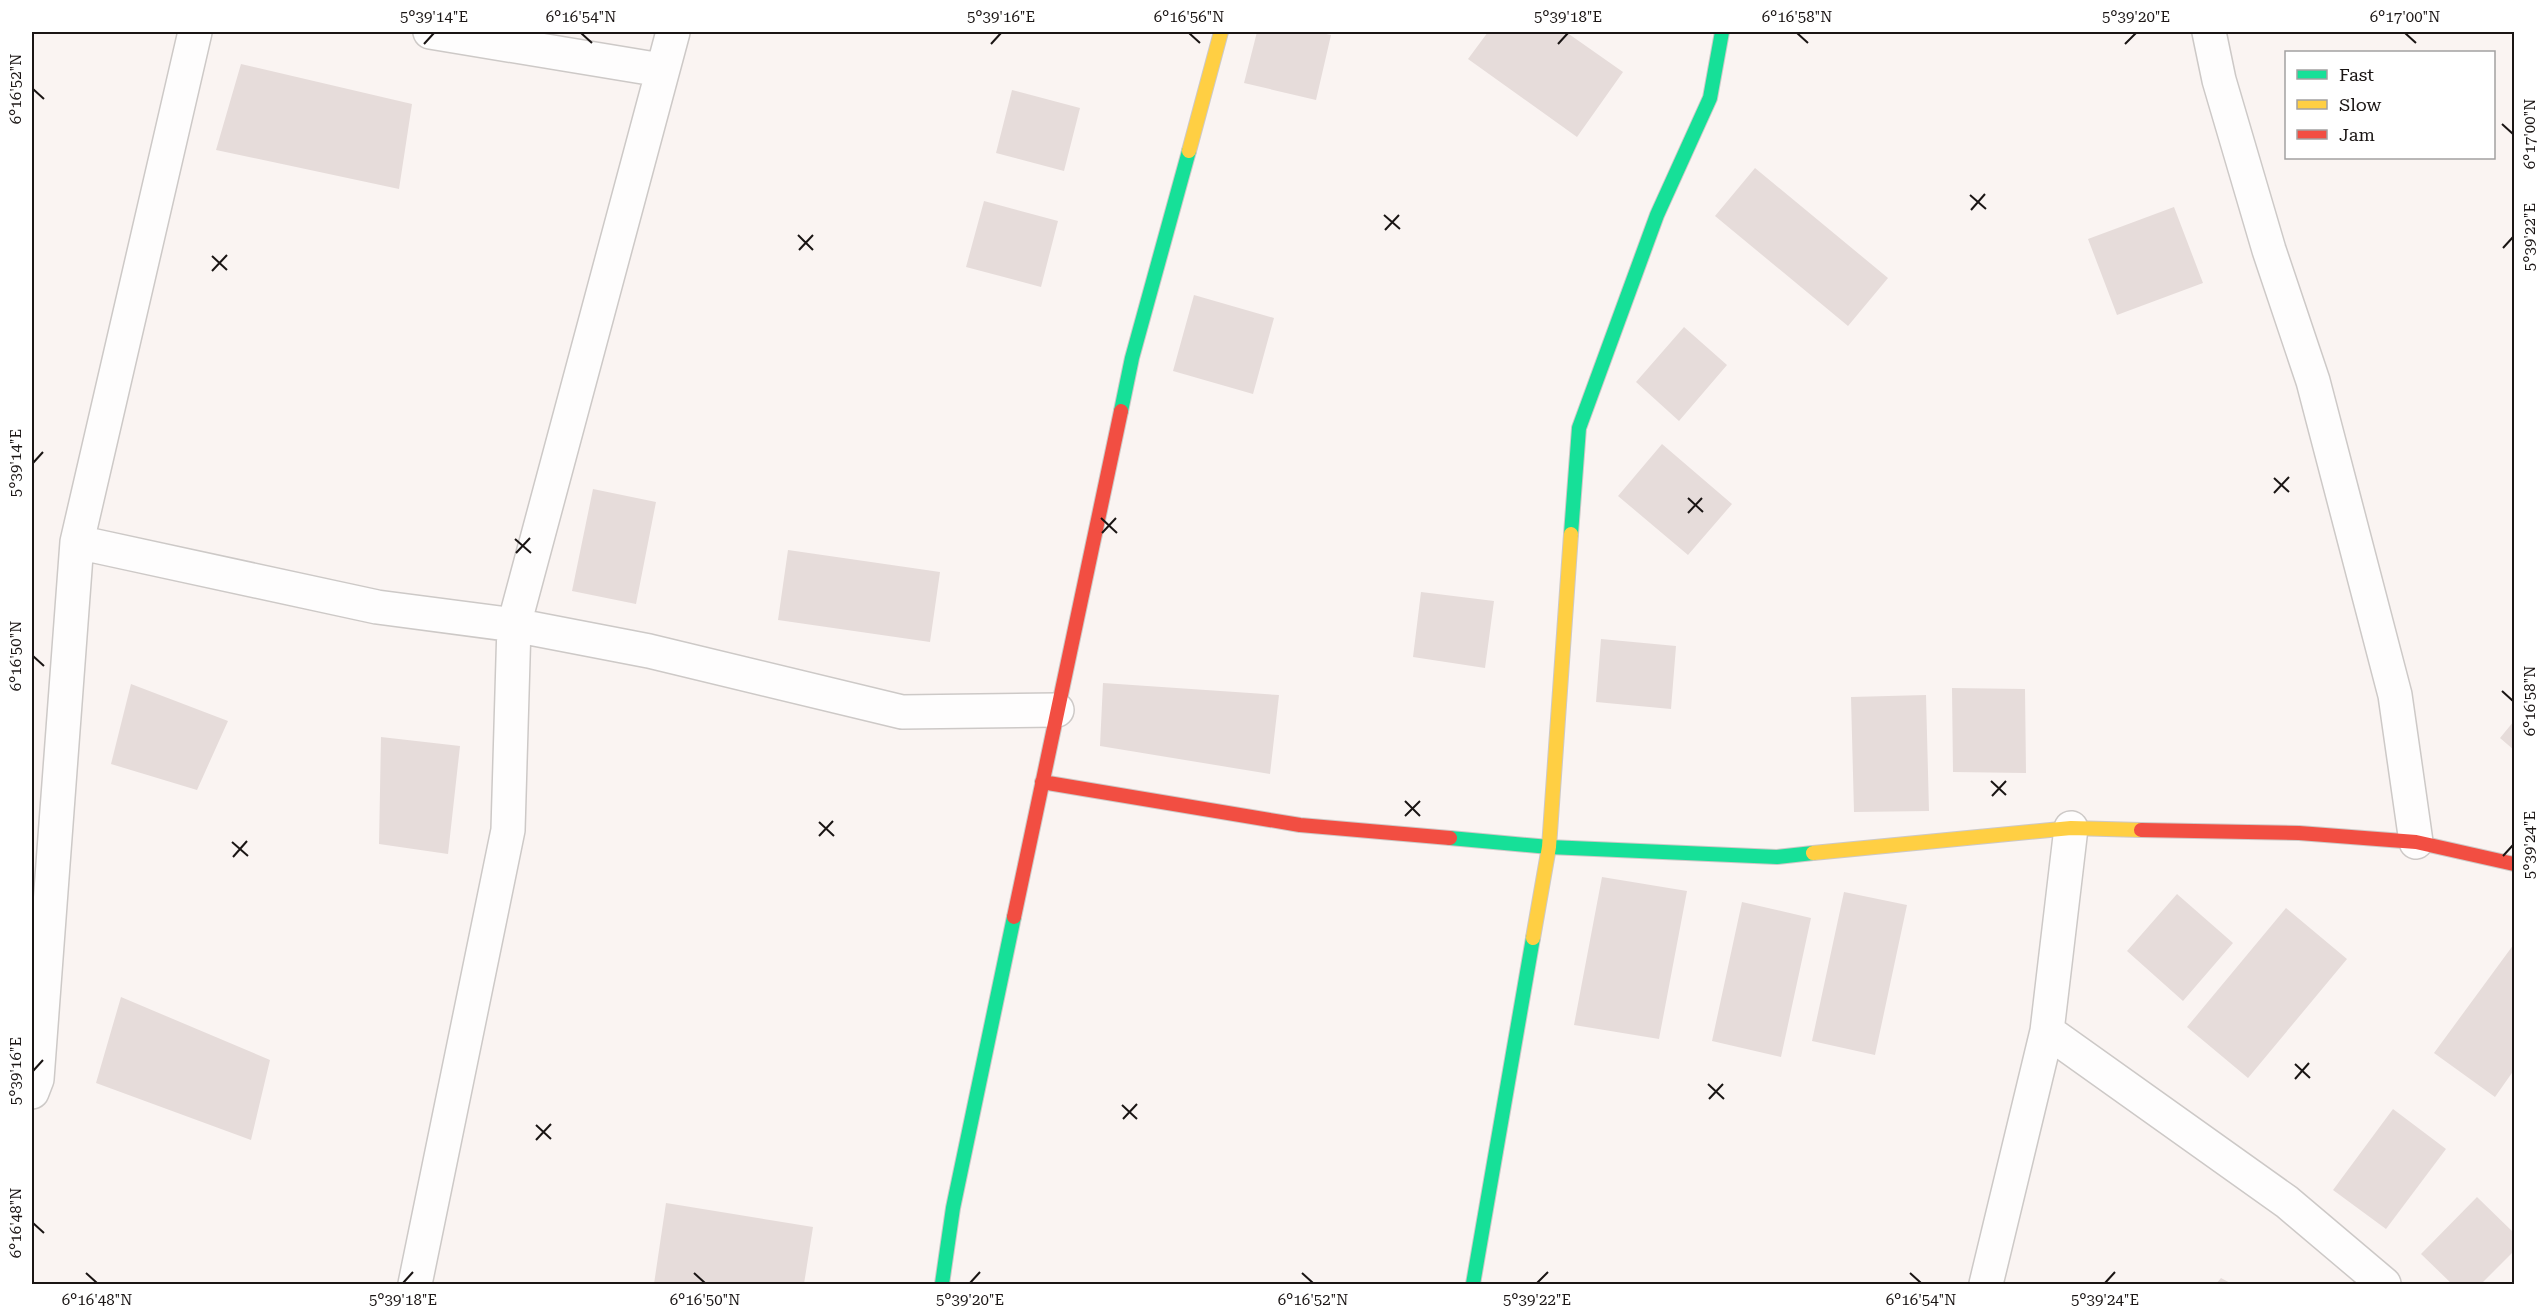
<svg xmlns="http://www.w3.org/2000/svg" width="2546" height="1316" font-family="'Roboto Serif',serif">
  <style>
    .building { fill: #e6dcda }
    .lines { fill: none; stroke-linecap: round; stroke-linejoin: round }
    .street-casing { stroke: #cdc9c7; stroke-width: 36 }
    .fast-casing { stroke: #cdc9c7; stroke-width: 16 }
    .slow-casing { stroke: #cdc9c7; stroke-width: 16 }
    .jam-casing { stroke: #cdc9c7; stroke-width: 16 }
    .street { stroke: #fefdfd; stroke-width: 33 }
    .fast { stroke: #16e098; stroke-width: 14 }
    .slow { stroke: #ffcf43; stroke-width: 14 }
    .jam { stroke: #f24e42; stroke-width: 14 }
    .ticks { fill: none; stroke: #1a1514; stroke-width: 2 }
    .neatline { fill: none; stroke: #1a1514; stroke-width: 2 }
    .ticks-label { font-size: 15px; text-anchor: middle; fill: #1a1514 }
  </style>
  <rect width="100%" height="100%" fill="#faf4f2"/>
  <path class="building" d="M1257,32H1317L1331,35L1316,100L1244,83Z
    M1488,32H1566L1623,72L1577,137L1468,59Z
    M241,64L412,104L399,189L216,150Z
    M1012,90L1080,108L1064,171L996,153Z
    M1755,168L1888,278L1848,326L1715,216Z
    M984,201L1058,221L1041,287L966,267Z
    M2174,207L2203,283L2117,315L2088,239Z
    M1194,295L1274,318L1253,394L1173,371Z
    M1684,327L1727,365L1679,421L1636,382Z
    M1662,444L1732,504L1688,555L1618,496Z
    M593,489L656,502L636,604L572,591Z
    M788,550L940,572L930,642L778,620Z
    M1421,592L1494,601L1485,668L1413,657Z
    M1601,639L1676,646L1671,709L1596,702Z
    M1103,683L1279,695L1270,774L1100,746Z
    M131,684L228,721L197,790L111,764Z
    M1952,688L2025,689L2026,773L1953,772Z
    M1926,695L1929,811L1854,812L1851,697Z
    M2514,721V750L2500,738Z
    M381,737L460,746L448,854L379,844Z
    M1602,877L1687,891L1659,1039L1574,1025Z
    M1844,892L1907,905L1875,1055L1812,1041Z
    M2177,894L2233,943L2183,1001L2127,951Z
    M1742,902L1811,918L1781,1057L1712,1041Z
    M2286,908L2347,959L2248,1078L2187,1027Z
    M2514,944V1070L2495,1097L2434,1053Z
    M121,997L270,1060L251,1140L96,1083Z
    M2393,1109L2446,1149L2386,1229L2333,1190Z
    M2477,1197L2514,1233V1251L2481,1284H2452L2421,1254Z
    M666,1203L813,1227L804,1284H654Z
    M2221,1278L2232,1284H2216Z"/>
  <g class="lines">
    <g class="street-casing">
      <path id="street" d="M430,32L661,70
        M2209,32L2219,80L2269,250L2313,381L2395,695L2416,842
        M77,542L377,607L514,625L673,32
        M2047,1031L2287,1202L2384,1284
        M32,1092L37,1079L77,542L195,32
        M415,1284L508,830L514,625L649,651L902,712L1057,710
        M1986,1284L2047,1031L2071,828"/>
    </g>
    <g class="fast-casing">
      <path id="fast" d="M1121,411L1132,358L1189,151
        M1571,534L1579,428L1657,215L1710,98L1722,32
        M1450,838L1549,847L1777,857L1813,853
        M942,1284L953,1208L1014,917
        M1473,1284L1533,938"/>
    </g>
    <g class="slow-casing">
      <path id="slow" d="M1189,151L1221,32
        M1813,853L2071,828L2141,830
        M1533,938L1549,847L1571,534"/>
    </g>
    <g class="jam-casing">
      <path id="jam" d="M1042,782L1300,825L1450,838
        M2141,830L2299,833L2416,842L2514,864
        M1014,917L1121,411"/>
    </g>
    <use href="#street" class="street"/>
    <use href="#fast" class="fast"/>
    <use href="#slow" class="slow"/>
    <use href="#jam" class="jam"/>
  </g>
  <path class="ticks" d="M581,33L592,43M1189,33L1200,43M1797,33L1808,43M2405,33L2416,43M424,44L434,33M991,44L1001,33M1558,44L1568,33M2125,44L2136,33M33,89L44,99M2502,124L2513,134M1970,195L1986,209M1971,210L1985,194M1384,215L1400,229M1385,230L1399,215M798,235L813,250M2503,248L2513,237M799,250L813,235M212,256L227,270M212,271L227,255M33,463L43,452M2274,478L2289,492M2274,493L2289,477M1688,498L1703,512M1688,513L1702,498M1101,518L1117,533M1102,533L1116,518M515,539L531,553M516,553L530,538M33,656L44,666M2502,691L2513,701M1991,781L2006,795M1992,796L2006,781M1405,801L1420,816M1405,816L1420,801M819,822L834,836M819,836L833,821M232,842L248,856M2503,856L2513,845M233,857L247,841M2295,1064L2310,1078M33,1071L43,1060M2295,1079L2309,1063M1708,1084L1724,1099M1709,1099L1723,1084M1122,1105L1137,1119M1123,1119L1137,1104M536,1125L551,1139M536,1140L551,1124M33,1223L44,1233M86,1273L97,1283M694,1273L705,1283M1302,1273L1313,1283M1910,1273L1921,1283M403,1283L413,1272M970,1283L980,1272M1537,1283L1548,1272M2105,1283L2115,1272"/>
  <rect width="2546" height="1316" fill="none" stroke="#ffffff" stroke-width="66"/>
  <rect x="2285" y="51" width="210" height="108" fill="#ffffff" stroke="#a3a1a1" stroke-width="1.5"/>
  <rect x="2297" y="70" width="30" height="9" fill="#16e098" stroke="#a3a1a1" stroke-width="1.5"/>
  <text x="2339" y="81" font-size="18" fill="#1a1514">Fast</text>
  <rect x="2297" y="100" width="30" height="9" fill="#ffcf43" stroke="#a3a1a1" stroke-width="1.5"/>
  <text x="2339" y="111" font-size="18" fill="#1a1514">Slow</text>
  <rect x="2297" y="130" width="30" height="9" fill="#f24e42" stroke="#a3a1a1" stroke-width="1.5"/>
  <text x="2339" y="141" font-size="18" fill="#1a1514">Jam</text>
  <rect x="33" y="33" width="2480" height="1250" class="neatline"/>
  <g class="ticks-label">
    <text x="434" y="22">5°39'14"E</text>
    <text x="581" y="22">6°16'54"N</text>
    <text x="1001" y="22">5°39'16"E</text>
    <text x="1189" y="22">6°16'56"N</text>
    <text x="1568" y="22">5°39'18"E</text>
    <text x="1797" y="22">6°16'58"N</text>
    <text x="2136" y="22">5°39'20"E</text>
    <text x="2405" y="22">6°17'00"N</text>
    <text transform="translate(16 89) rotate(-90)" y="5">6°16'52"N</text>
    <text transform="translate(2530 134) rotate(-90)" y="5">6°17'00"N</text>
    <text transform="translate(2530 237) rotate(-90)" y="5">5°39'22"E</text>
    <text transform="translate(16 463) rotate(-90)" y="5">5°39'14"E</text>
    <text transform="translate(16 656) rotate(-90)" y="5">6°16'50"N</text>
    <text transform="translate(2530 701) rotate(-90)" y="5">6°16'58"N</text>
    <text transform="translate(2530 845) rotate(-90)" y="5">5°39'24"E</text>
    <text transform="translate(16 1071) rotate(-90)" y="5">5°39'16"E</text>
    <text transform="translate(16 1223) rotate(-90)" y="5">6°16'48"N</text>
    <text x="97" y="1305">6°16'48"N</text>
    <text x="403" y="1305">5°39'18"E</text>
    <text x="705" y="1305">6°16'50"N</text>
    <text x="970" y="1305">5°39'20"E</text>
    <text x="1313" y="1305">6°16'52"N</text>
    <text x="1537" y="1305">5°39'22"E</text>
    <text x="1921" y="1305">6°16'54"N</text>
    <text x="2105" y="1305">5°39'24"E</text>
  </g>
</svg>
